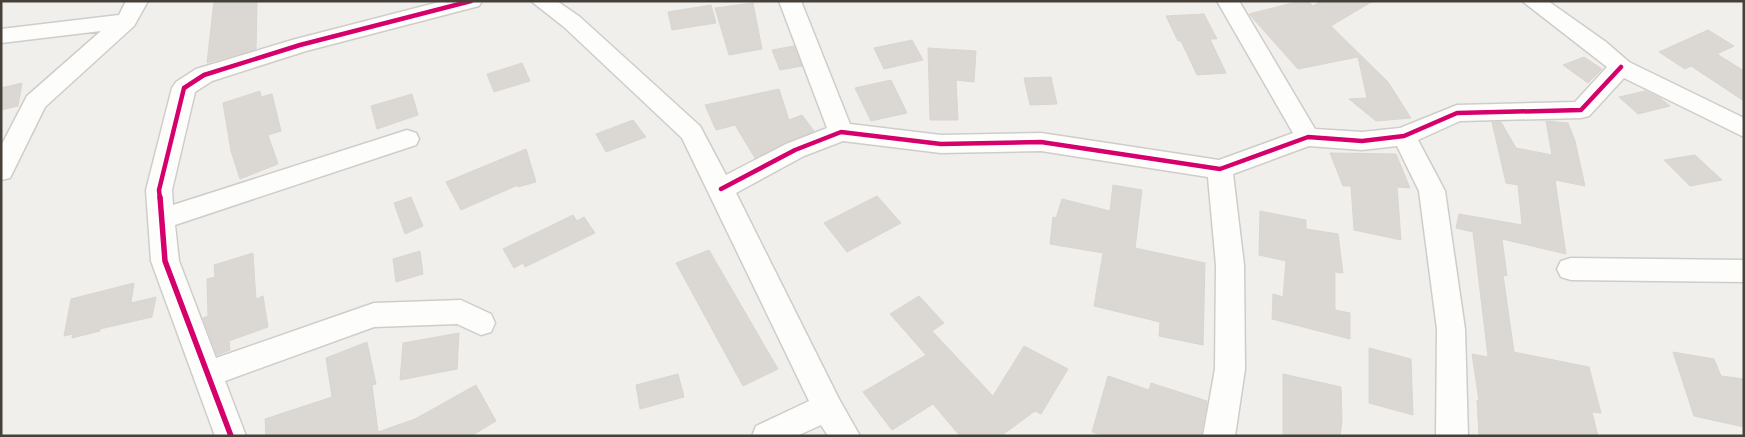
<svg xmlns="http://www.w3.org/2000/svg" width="1745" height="437" font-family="'Alegreya Sans',sans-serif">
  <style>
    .building { fill: #dbd8d4; stroke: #d9d6d2 }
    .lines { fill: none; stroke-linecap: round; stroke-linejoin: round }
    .street-casing { stroke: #cfcdca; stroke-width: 3 }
    .street { fill: #fdfdfc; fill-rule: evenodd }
    .cycleway-far1-casing { stroke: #fff; stroke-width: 7 }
    .cycleway-casing { stroke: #fff; stroke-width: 9 }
    .cycleway-far1 { stroke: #d6006c; stroke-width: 4.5 }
    .cycleway { stroke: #d6006c; stroke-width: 5.5 }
  </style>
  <rect width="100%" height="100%" fill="#f1efec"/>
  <path class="building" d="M214,1H257L256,49L207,63Z
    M1300,1H1308L1313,6L1321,1H1373L1331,26L1388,82L1411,118L1376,121L1349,99L1367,98L1358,57L1298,69L1249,14Z
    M753,3L762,49L729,55L715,8Z
    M711,5L716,23L672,30L668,12Z
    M1204,14L1217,39H1210L1226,73L1197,75L1181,41H1178L1166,16Z
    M1708,30L1734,46L1717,54L1744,71V101L1691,66L1685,69L1659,52Z
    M912,40L923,60L884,69L874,48Z
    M794,46L802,66L780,70L772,50Z
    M928,48L976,51L974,82L956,80L958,120H930Z
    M1584,57L1602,69L1588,83L1563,65Z
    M522,63L530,81L494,92L487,74Z
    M1051,77L1057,104L1030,105L1024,78Z
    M891,80L907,113L871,121L855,88Z
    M22,83L18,106L1,110V88Z
    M779,89L789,120L802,115L814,131L755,158L735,125L716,130L705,105Z
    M260,91L261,97L272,94L281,131L268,135L278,164L240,179L231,151L223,103Z
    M1645,91L1660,98L1670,106L1638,114L1619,97Z
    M412,94L418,115L377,129L371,106Z
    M633,120L646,137L606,152L596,134Z
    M1546,121L1568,123L1575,141L1585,186L1555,180L1566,254L1502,239L1507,276L1503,275L1514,352L1589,367L1601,413L1592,412L1598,436H1479L1477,400L1479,401L1472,354L1488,357L1473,232L1456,228L1459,214L1522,225L1518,185L1506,183L1492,122H1501L1516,148L1552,155Z
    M526,149L536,182L518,187V185L461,210L446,182Z
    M1330,153L1396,154L1410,188L1397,187L1401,240L1354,230L1351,186H1343Z
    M1695,155L1722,180L1690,186L1664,160Z
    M1113,185L1142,190L1135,248L1205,263L1203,345L1159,336L1160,322L1094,306L1103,253L1050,244L1053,217L1056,218L1062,199L1110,211Z
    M877,196L901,223L847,252L824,223Z
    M411,197L423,226L405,234L394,203Z
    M1260,211L1306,220V229L1338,234L1343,273L1335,272V310L1350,313V339L1272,319L1273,294L1283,297L1286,261L1259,255Z
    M573,215L577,221L584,217L595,233L525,267L523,263L514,268L503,249Z
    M709,250L778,369L743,386L676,263Z
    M420,251L423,274L396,282L393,259Z
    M253,253L256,299L263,296L268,327L229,341L230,350L217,355L203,318L208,316L207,279L215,277L214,265Z
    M134,283L131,303L156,297L152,317L100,329V331L72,338L73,334L64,336L71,299Z
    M919,296L944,323L932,331L993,396L1024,346L1068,369L1041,414L1035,411L1001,436H960L933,404L892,430L863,392L926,355L890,314Z
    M459,333L457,369L400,380L403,343Z
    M367,342L376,384L372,385L378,432L415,419L476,385L496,421L471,436H266L265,419L332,397L326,358Z
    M1369,348L1411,359L1413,415L1369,403Z
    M1673,352L1714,359L1721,376L1744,379V427L1694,416Z
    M678,374L684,397L640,409L636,385Z
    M1283,374L1341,387L1342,422L1340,436H1283Z
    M1108,376L1149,390L1151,383L1207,401L1201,436H1104L1092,432Z"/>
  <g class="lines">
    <g class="street-casing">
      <path id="street" d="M126,1H148L134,26L45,107L10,178L1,180V146L27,96L101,31L1,43V29L119,15Z
        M443,1H482L479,6L306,51L212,81L195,92L172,190L173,205L407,130L416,133L419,139L416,145L175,225L179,261L216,358L374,303L461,300L491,314L495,323L491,332L481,335L457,324L374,327L225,381L246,436H215L151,261L146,190L172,88L176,82L196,69L292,40Z
        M531,1H557L580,17L700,126L726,175L786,144L827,128L779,1H801L850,124L941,135L1041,133L1219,160L1293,133L1217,1H1239L1315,129L1362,132L1400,128L1457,105L1575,102L1607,67L1522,1H1548L1606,42L1629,62L1744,118V137L1624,78L1589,116L1581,118L1460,121L1418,140L1445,191L1465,329L1468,436H1436L1437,329L1419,191L1397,146L1362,150L1309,146L1233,174L1244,265L1245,369L1235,436H1203L1215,369L1216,265L1208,177L1041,151L941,153L843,141L804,156L736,193L839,399L860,436H828L821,425L797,436H752L756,426L809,401L682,138L564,27Z
        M1571,258L1744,260V282L1571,280L1561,277L1557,269L1561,261Z"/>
    </g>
    <use href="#street" class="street"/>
    <g class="cycleway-far1-casing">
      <path id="cycleway-far1" d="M721,189L795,150L841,132L941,144L1041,142L1220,169L1308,137L1362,141L1404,136L1457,113L1581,110L1621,67
        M160,199L159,190L184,88L204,75L300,45L471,1"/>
    </g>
    <g class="cycleway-casing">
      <path id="cycleway" d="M160,197L165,261L231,436"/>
    </g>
    <use href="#cycleway-far1" class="cycleway-far1"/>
    <use href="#cycleway" class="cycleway"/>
  </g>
  <rect width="1745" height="437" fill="none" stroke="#464039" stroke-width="5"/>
</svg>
